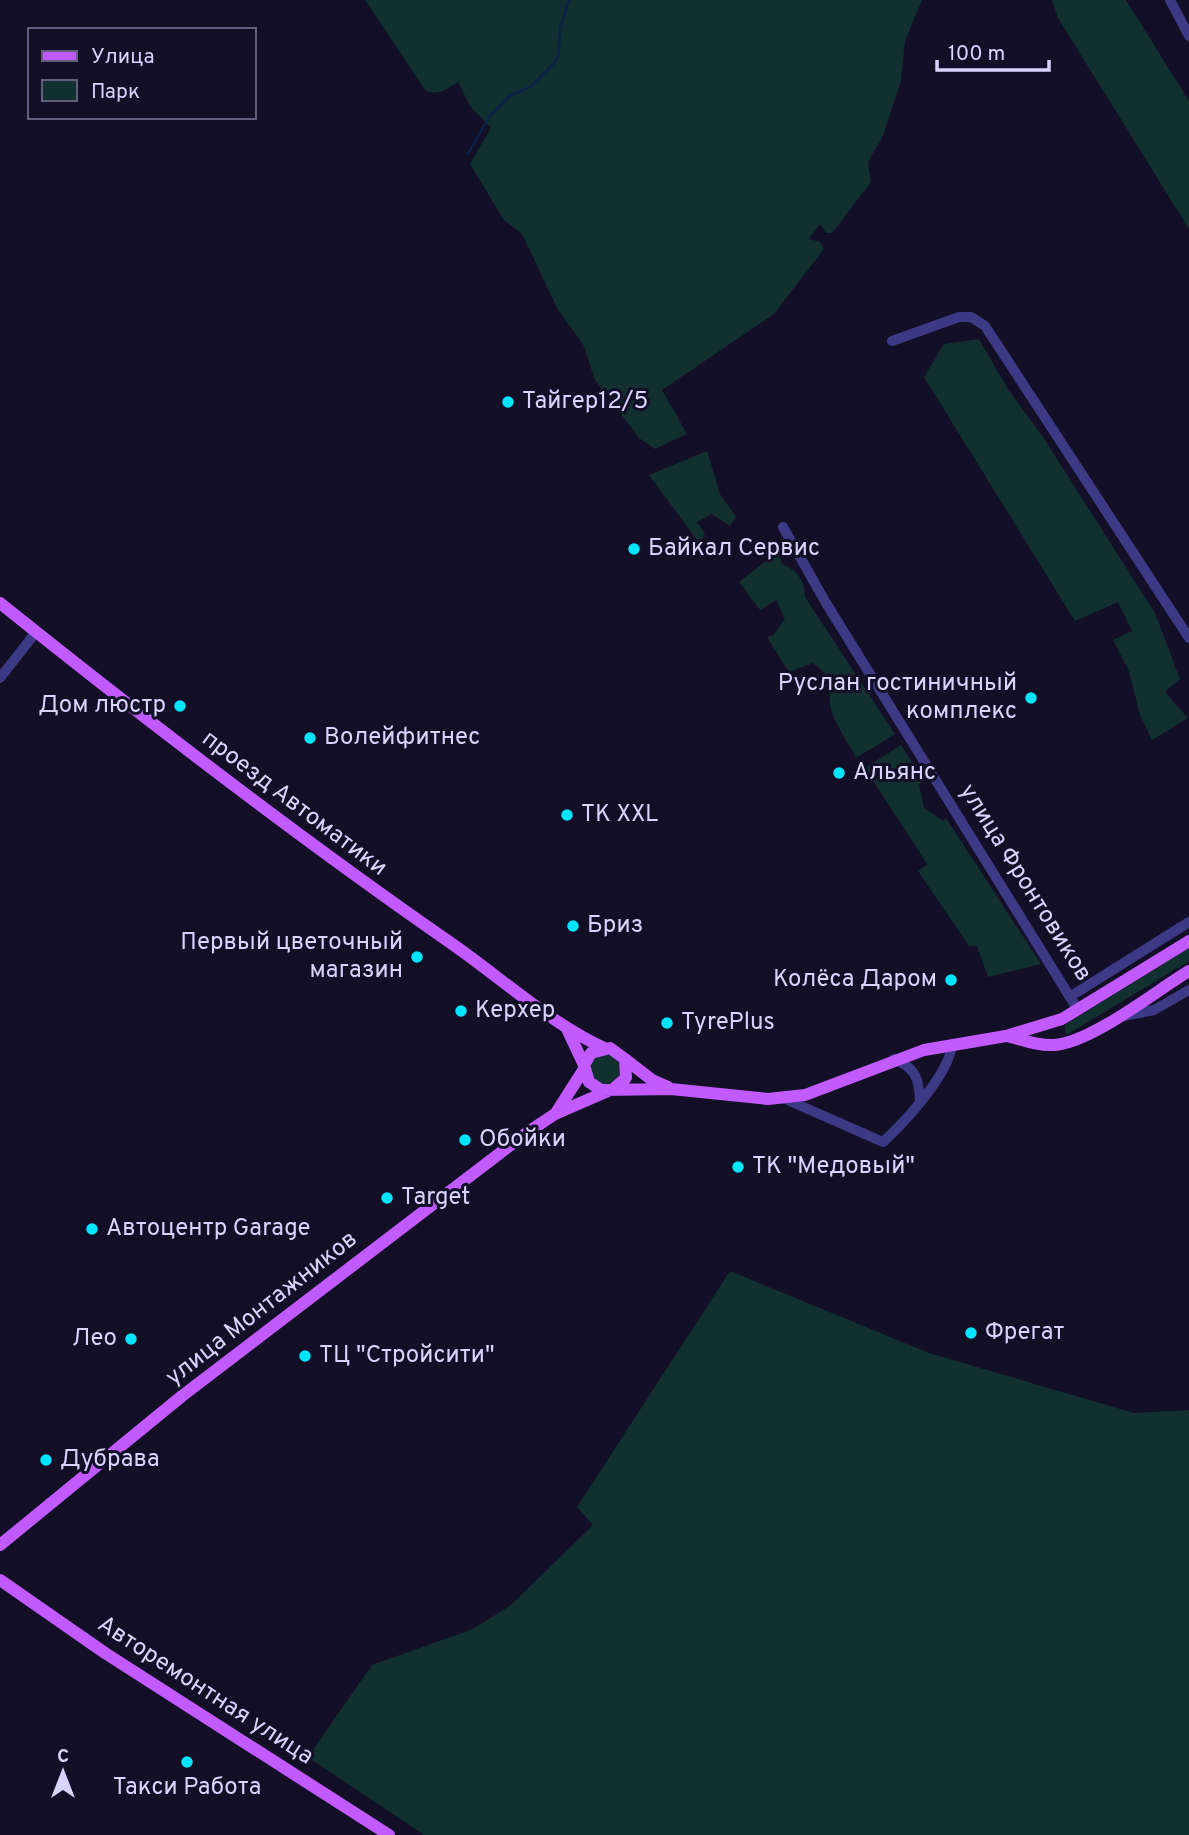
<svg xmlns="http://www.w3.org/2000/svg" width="1189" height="1835" font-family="Overpass,sans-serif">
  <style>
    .green { fill: #12302f }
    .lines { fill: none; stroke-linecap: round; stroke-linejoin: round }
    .stream { stroke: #0c2248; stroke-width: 2.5 }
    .minor { stroke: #3d3a85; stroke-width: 10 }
    .major { stroke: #c25bff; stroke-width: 12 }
    .poi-dot { fill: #00e5ff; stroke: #130f26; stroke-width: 2.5 }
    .labels { text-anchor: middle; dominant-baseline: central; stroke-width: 6; stroke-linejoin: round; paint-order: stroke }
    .poi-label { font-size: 24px; fill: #d9d4ff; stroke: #130f26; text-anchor: start }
    .street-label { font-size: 24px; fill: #d9d4ff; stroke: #130f26 }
  </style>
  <rect width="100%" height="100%" fill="#130f26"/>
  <path class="green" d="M365,0H922L905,41L901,81L892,108L883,136L868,162L871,182L832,233H826L820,224L809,239L820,242L824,249L774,314L662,390L687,434L655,449L639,438L595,380L583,344L558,310L522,234L504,220L470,164L491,128L470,106L458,82C449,88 437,97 425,90Z
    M1052,0H1126L1189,101V229L1058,18Z
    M979,339L1007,388L1043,437L1155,613L1180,679L1165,692L1188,718L1152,740L1140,715L1129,671L1113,640L1132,631L1118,602L1075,621L924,377L944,344Z
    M707,451L720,494L736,517L730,526L712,514L697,522L705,534L700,544L649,475Z
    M770,548L779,554L782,564C797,570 805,580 805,597L895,734L856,758C848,743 837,727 832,712C823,687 847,690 813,663L789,672L767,637L773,635L785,619L776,600L760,610L739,582L766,561Z
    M901,745L924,781L919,784L924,808L943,821L946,818L1041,964L988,977L977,946H969L918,871L927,864L865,768Z
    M1189,948V961L1068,1034L1065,1033V1025Z
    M590 1069a15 15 0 1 1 30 0a15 15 0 1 1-30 0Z
    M730,1271L929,1353L1134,1413L1189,1410V1835H424L308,1757L372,1665L473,1629L511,1605L593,1525L577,1507Z"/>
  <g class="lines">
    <path class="stream" d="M468,154L489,117L511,95L530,87L554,63L559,54L560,28L569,0"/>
    <path class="minor" d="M1170,0L1189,36
      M892,341L959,317H971L985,326L1189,638
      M783,527L826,603L1078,1010
      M0,678L36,632
      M1071,996L1189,922
      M1119,1017L1154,1010L1189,990
      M894,1059C916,1068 919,1079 920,1101
      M783,1098L883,1142C905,1122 950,1073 952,1044"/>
    <path class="major" d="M0,603C146,720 294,834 448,941C499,976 548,1022 604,1048
      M568,1031L584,1065
      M1007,1036C1023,1040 1038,1046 1055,1045C1092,1042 1156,991 1189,971
      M625,1059L652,1080L668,1087
      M612,1090L626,1078L625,1059L610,1048L591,1053L584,1065L589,1082L601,1090L671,1089L768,1099L805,1095L924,1050L1006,1036L1062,1019L1189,941
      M556,1113L584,1069
      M0,1545L182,1396L525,1134L555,1114L608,1091
      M0,1580L105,1653L389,1835"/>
  </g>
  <g class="poi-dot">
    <circle cx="508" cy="402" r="7"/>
    <circle cx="634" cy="549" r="7"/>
    <circle cx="1031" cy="698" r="7"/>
    <circle cx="180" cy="706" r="7"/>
    <circle cx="310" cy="738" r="7"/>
    <circle cx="839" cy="773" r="7"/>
    <circle cx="567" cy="815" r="7"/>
    <circle cx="573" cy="926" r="7"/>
    <circle cx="417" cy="957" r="7"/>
    <circle cx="951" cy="980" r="7"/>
    <circle cx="461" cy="1011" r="7"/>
    <circle cx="667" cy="1023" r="7"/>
    <circle cx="465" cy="1140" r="7"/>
    <circle cx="738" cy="1167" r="7"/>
    <circle cx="387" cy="1198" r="7"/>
    <circle cx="92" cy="1229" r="7"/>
    <circle cx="971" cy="1333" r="7"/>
    <circle cx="131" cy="1339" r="7"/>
    <circle cx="305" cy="1356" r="7"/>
    <circle cx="46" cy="1460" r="7"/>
    <circle cx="187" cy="1762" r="7"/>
  </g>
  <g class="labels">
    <g class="poi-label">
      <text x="522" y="402">Тайгер12/5</text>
      <text x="648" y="549">Байкал Сервис</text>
      <text x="1017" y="684" text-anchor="end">Руслан гостиничный<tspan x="1017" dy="28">комплекс</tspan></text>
      <text x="166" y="706" text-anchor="end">Дом люстр</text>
      <text x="324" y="738">Волейфитнес</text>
      <text x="853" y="773">Альянс</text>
      <text x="581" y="815">ТК XXL</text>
      <text x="587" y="926">Бриз</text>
      <text x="403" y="943" text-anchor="end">Первый цветочный<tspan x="403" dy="28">магазин</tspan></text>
      <text x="937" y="980" text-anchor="end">Колёса Даром</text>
      <text x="475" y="1011">Керхер</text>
      <text x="681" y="1023">TyrePlus</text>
      <text x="479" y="1140">Обойки</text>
      <text x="752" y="1167">ТК "Медовый"</text>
      <text x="401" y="1198">Target</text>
      <text x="106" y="1229">Автоцентр Garage</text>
      <text x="985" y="1333">Фрегат</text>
      <text x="117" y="1339" text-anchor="end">Лео</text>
      <text x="319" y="1356">ТЦ "Стройсити"</text>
      <text x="60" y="1460">Дубрава</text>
      <text x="187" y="1788" text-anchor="middle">Такси Работа</text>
    </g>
    <g class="street-label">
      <text transform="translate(294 804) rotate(37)">проезд Автоматики</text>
      <text transform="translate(1025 883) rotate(58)">улица Фронтовиков</text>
      <text transform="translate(262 1309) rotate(-38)">улица Монтажников</text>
      <text transform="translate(205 1691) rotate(33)">Авторемонтная улица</text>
    </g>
  </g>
  <rect x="28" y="28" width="228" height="91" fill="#130f26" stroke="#625e7d" stroke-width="2"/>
  <rect x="42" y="51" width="35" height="10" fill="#c25bff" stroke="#625e7d" stroke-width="2"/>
  <text x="91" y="63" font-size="21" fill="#d9d4ff">Улица</text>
  <rect x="42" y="80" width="35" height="21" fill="#12302f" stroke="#625e7d" stroke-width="2"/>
  <text x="91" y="98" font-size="21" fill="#d9d4ff">Парк</text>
  <g transform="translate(63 1772)" stroke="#130f26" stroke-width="5" paint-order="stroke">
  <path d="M0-5L12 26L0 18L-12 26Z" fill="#d9d4ff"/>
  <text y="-10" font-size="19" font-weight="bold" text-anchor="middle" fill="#d9d4ff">С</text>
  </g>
  <path d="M937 60v10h112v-10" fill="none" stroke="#d9d4ff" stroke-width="3.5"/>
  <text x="948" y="60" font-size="21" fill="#d9d4ff" stroke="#130f26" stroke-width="5" paint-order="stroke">100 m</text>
</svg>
